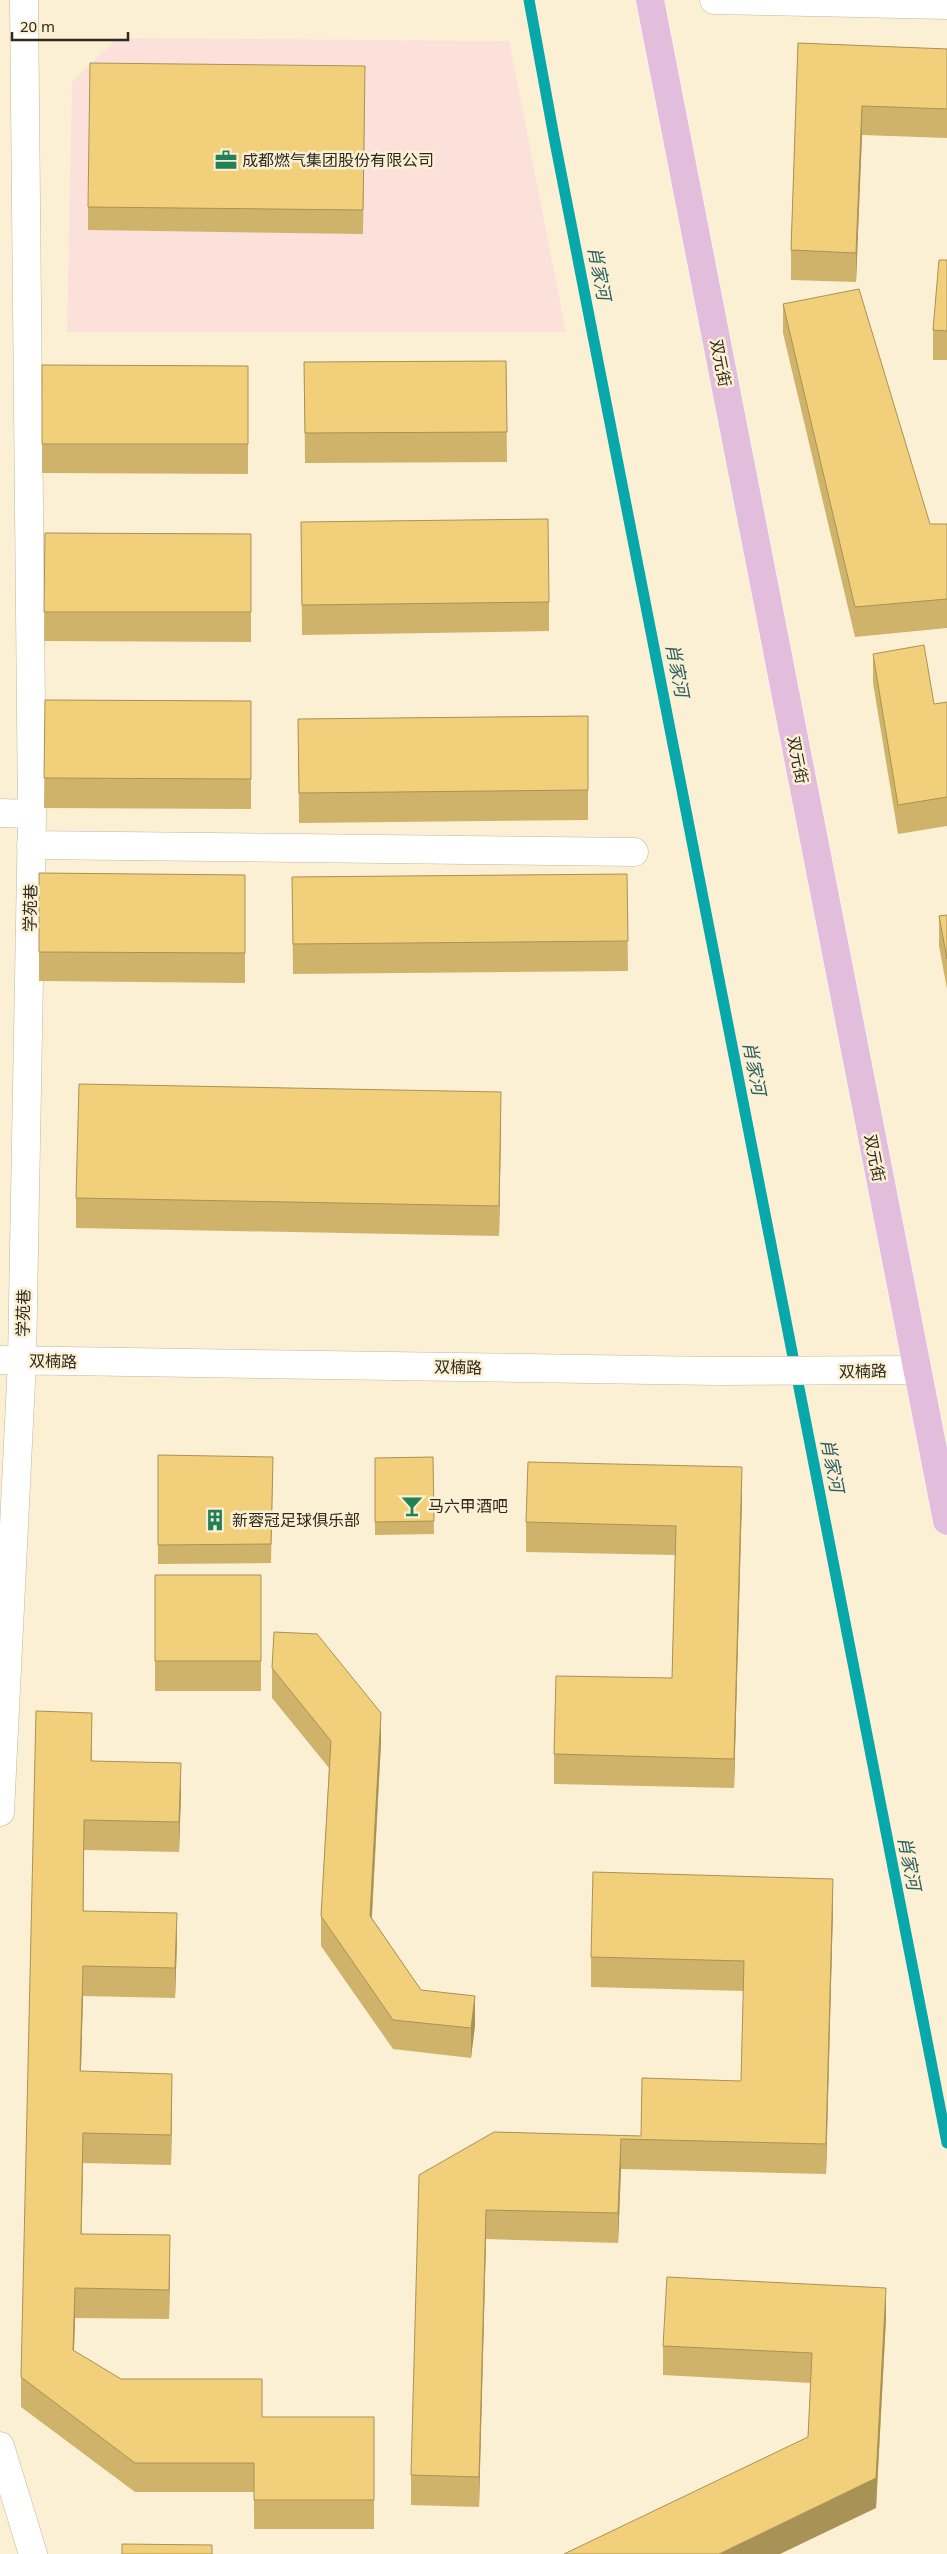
<svg xmlns="http://www.w3.org/2000/svg" width="947" height="2554" font-family="'Noto Sans','Noto Sans SC',sans-serif">
  <style>
    .commercial { fill: #fbe1da }
    .lines { fill: none; stroke-linecap: round; stroke-linejoin: round }
    .stream { stroke: #08a7aa; stroke-width: 11 }
    .minor-casing { stroke: #c2b79c; stroke-width: 29 }
    .major-casing { stroke: #fff; stroke-width: 29 }
    .minor { stroke: #fff; stroke-width: 28 }
    .major { stroke: #e2bedc; stroke-width: 28 }
    .wall { fill: #d0b36a }
    .shaded-wall { fill: #a99256 }
    .building { fill: #f2d07b; stroke: #a99256 }
    .labels { text-anchor: middle; dominant-baseline: central; stroke-width: 5; stroke-linejoin: round; paint-order: stroke }
    .poi-label { font-size: 16px; fill: #2e2a1f; stroke: #fcf0d4; text-anchor: start }
    .street-label { font-size: 16px; fill: #2e2a1f; stroke: #fcf0d4 }
    .water-label { font-size: 18px; font-style: italic; fill: #2b6162; stroke: #fcf0d4 }
  </style>
  <rect width="100%" height="100%" fill="#fcf0d4"/>
  <path class="commercial" d="M117,38L509,41L566,332H67L72,82Z"/>
  <g class="lines">
    <path class="stream" d="M529,0L554,137L947,2143"/>
    <g class="minor-casing">
      <path id="minor" d="M714,0L947,5
        M0,813L32,814
        M31,845L634,852
        M0,1360L715,1371L916,1370
        M0,1812L22,1361L32,814L24,0
        M0,2446L33,2554"/>
    </g>
    <g class="major-casing">
      <path id="major" d="M650,0L947,1521"/>
    </g>
    <use href="#minor" class="minor"/>
    <use href="#major" class="major"/>
  </g>
  <path class="wall" d="M798,43L947,49V138L862,135L856,282L791,280V250Z
    M365,89L363,234L88,230V207Z
    M947,260V360H933V330Z
    M783,304L930,524H947V628L855,637L783,333Z
    M506,361L507,462L305,463L304,362Z
    M42,365L248,366V474L42,473Z
    M301,522L549,602V631L302,635Z
    M45,533L251,534V642L44,641Z
    M873,654L934,704L947,702V826L898,834L873,683Z
    M45,700L251,701V809L44,808Z
    M588,716V820L299,823L298,719Z
    M39,873L245,875V983L39,981Z
    M627,874L628,971L293,974L292,877Z
    M947,915V989L939,946V916Z
    M501,1122L499,1236L76,1228V1198Z
    M158,1455L273,1476L271,1563L158,1564Z
    M433,1457L434,1534L375,1535V1458Z
    M742,1497L734,1788L554,1784V1754L672,1678L675,1555L526,1552V1522Z
    M155,1575H261V1691H155Z
    M272,1668L381,1742L372,1918L421,1990L475,2025L471,2058L393,2049L321,1946V1916L329,1768L272,1698Z
    M92,1742V1761L181,1793L179,1852L84,1850L83,1911L177,1942L175,1998L83,1996L81,2071L172,2103L171,2165L83,2163L81,2234L170,2265L169,2319L75,2318L74,2351L121,2379L262,2417H374V2529H254V2492H135L21,2407V2377Z
    M833,1908L826,2174L621,2169L618,2243L486,2239L479,2507L411,2505V2475L494,2132L641,2136L741,2081L744,1991L591,1987V1957Z
    M886,2318L876,2508L808,2437L811,2383L663,2375V2346Z"/>
  <path class="shaded-wall" d="M862,106V135L856,282V253Z
    M501,1092V1122L499,1236V1206Z
    M742,1467V1497L734,1788V1759Z
    M381,1713V1742L370,1946V1916Z
    M181,1763V1793L179,1852V1822Z
    M84,1820V1850L83,1941V1911Z
    M833,1879V1908L826,2174V2144Z
    M177,1913V1942L175,1998V1968Z
    M83,1966V1996L80,2101V2071Z
    M475,1996V2025L471,2058V2028Z
    M172,2074V2103L171,2165V2135Z
    M83,2133V2163L81,2263V2234Z
    M621,2139V2169L618,2243V2213Z
    M486,2210V2239L479,2507V2477Z
    M170,2235V2265L169,2319V2290Z
    M75,2288V2318L73,2380V2350Z
    M886,2288V2318L876,2508L780,2554H719L876,2478Z"/>
  <path class="building" d="M798,43L947,49V109L862,106L856,253L791,250Z
    M90,63L365,66L363,210L88,207Z
    M939,260H947V331L933,330Z
    M859,289L930,524H947V599L855,607L783,304Z
    M506,361L507,432L305,433L304,362Z
    M42,365L248,366V444H42Z
    M548,519L549,602L302,605L301,522Z
    M45,533L251,534V612H44Z
    M924,645L934,704L947,702V797L898,805L873,654Z
    M45,700L251,701V779L44,778Z
    M588,716V790L299,793L298,719Z
    M39,873L245,875V953L39,952Z
    M627,874L628,941L293,944L292,877Z
    M947,915V959L939,916Z
    M79,1084L501,1092L499,1206L76,1198Z
    M158,1455L273,1457L271,1544L158,1545Z
    M433,1457L434,1521L375,1522V1458Z
    M528,1462L742,1467L734,1759L554,1754L556,1676L672,1678L676,1526L526,1522Z
    M155,1575H261V1661H155Z
    M274,1632L317,1634L381,1713L370,1916L421,1990L475,1996L471,2028L393,2020L321,1916L331,1741L272,1668Z
    M36,1711L92,1713L91,1761L181,1763L179,1822L84,1820L83,1911L177,1913L175,1968L83,1966L80,2071L172,2074L171,2135L83,2133L81,2234L170,2235L169,2290L75,2288L73,2350L121,2379H262V2417H374V2500H254V2463H135L21,2377Z
    M593,1872L833,1879L826,2144L621,2139L618,2213L486,2210L479,2477L411,2475L419,2175L494,2132L641,2136L642,2078L741,2081L744,1961L591,1957Z
    M667,2277L886,2288L876,2478L719,2554H564L808,2437L812,2353L663,2346Z
    M122,2544L212,2545V2554H122Z"/>
  <defs>
    <g id="office-bare" transform="scale(1.725)"><path d="M-6-3h4V-5.5h4V-3h4V5H-6ZM-1-4.5V-3h2v-1.5ZM-6 0V1H6V0Z" fill="#228056" stroke="#fcf0d4" stroke-width="2.5" paint-order="stroke"/></g>
    <g id="bar-bare" transform="scale(1.725)"><path d="M-6-5H6L.8 .8V4.5H3.5V6h-7V4.5H-.8V.8Z" fill="#228056" stroke="#fcf0d4" stroke-width="2.5" paint-order="stroke"/></g>
    <g id="building-bare" transform="scale(1.725)"><path d="M-4-6H4V6H1V3H-1V6H-4ZM-2.5-4.3h1.7v1.8h-1.7ZM.8-4.3h1.7v1.8H.8ZM-2.5-1h1.7V.8h-1.7ZM.8-1h1.7V.8H.8Z" fill="#228056" stroke="#fcf0d4" stroke-width="2.5" paint-order="stroke"/></g>
  </defs>
  <g fill-rule="evenodd">
    <use href="#office-bare" x="226" y="160"/>
    <use href="#bar-bare" x="412" y="1506"/>
    <use href="#building-bare" x="215" y="1520"/>
  </g>
  <g class="labels">
    <g class="poi-label">
      <text x="242" y="160">成都燃气集团股份有限公司</text>
      <text x="428" y="1506">马六甲酒吧</text>
      <text x="232" y="1520">新蓉冠足球俱乐部</text>
    </g>
    <g class="street-label">
      <text transform="translate(721 363) rotate(79)">双元街</text>
      <text transform="translate(798 760) rotate(79)">双元街</text>
      <text transform="translate(30 908) rotate(-89)">学苑巷</text>
      <text transform="translate(875 1158) rotate(79)">双元街</text>
      <text transform="translate(23 1313) rotate(-89)">学苑巷</text>
      <text transform="translate(53 1361) rotate(1)">双楠路</text>
      <text transform="translate(458 1367) rotate(1)">双楠路</text>
      <text transform="translate(863 1371) rotate(-1)">双楠路</text>
    </g>
    <g class="water-label">
      <text transform="translate(600 273) rotate(79)">肖家河</text>
      <text transform="translate(678 670) rotate(79)">肖家河</text>
      <text transform="translate(755 1068) rotate(79)">肖家河</text>
      <text transform="translate(833 1465) rotate(79)">肖家河</text>
      <text transform="translate(910 1863) rotate(79)">肖家河</text>
    </g>
  </g>
  <path d="M12 32v8h116v-8" fill="none" stroke="#2e2a1f" stroke-width="2.5"/>
  <text x="20" y="32" font-size="15" fill="#2e2a1f" stroke="#fcf0d4" stroke-width="4" paint-order="stroke">20 m</text>
</svg>
